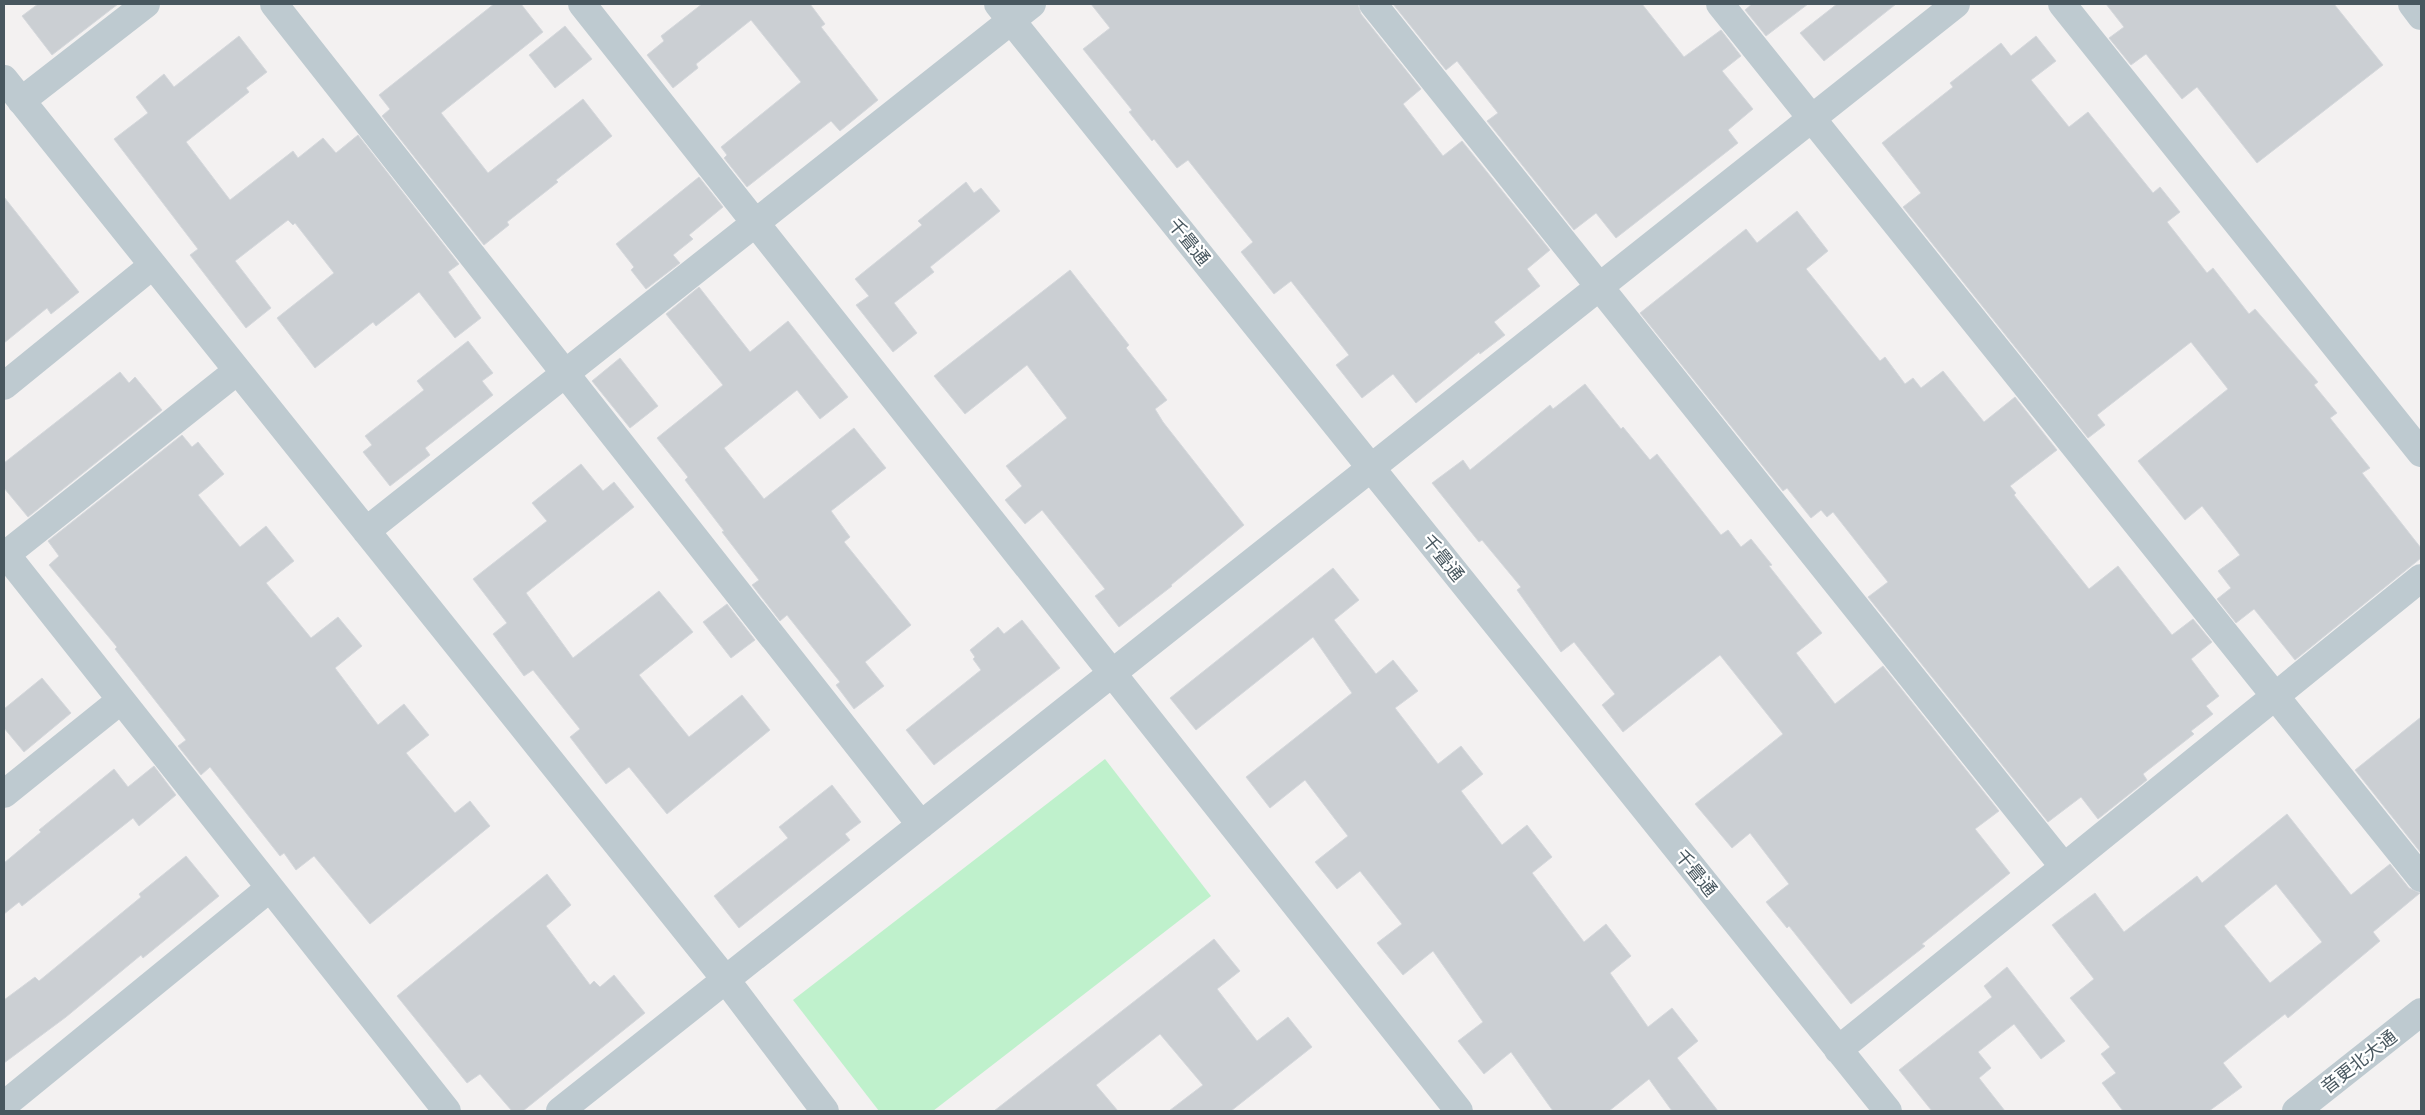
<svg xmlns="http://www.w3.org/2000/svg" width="2425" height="1115" font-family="'Nunito Sans','Noto Sans JP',sans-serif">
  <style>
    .green { fill: #bff1cc }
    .building { fill: #cbcfd3; stroke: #d5d8dc; fill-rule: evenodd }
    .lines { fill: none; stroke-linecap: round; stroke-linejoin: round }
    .minor { stroke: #becad0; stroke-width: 28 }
    .labels { text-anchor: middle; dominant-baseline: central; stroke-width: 4.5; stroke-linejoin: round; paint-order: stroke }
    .street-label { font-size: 18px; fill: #48575f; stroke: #fff }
  </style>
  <rect width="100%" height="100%" fill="#f3f1f1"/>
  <path class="green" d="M1105,759L1211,896L933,1111H879L793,1000Z"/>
  <path class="building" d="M38,4H118L52,55L22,16Z
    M494,4H521L543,32L441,113L488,173L583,99L612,136L556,180L558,182L507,222L509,225L484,245L382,116L390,109L379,95Z
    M702,4H810L825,24L821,27L878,100L840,131L831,121L747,187L724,158L727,155L721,147L801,82L751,20L696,64L698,68L673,88L647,55L664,41L661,36Z
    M1091,4H1358L1361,14L1421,89L1403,104L1443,156L1462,141L1550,250L1527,269L1540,286L1494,322L1505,335L1480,354L1479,352L1416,403L1393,374L1362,398L1336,365L1349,355L1291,281L1274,294L1241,252L1253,242L1188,160L1177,168L1154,139L1152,141L1129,112L1132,110L1083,49L1110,28Z
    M1393,4H1642L1684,57L1721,30L1741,56L1722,71L1753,109L1728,130L1738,143L1616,238L1596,213L1574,230L1487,121L1498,113L1457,61L1446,70Z
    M1752,4H1808L1766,36L1745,10Z
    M1837,4H1896L1824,61L1800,33Z
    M2106,4H2334L2383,65L2257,163L2197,87L2182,99L2146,54L2131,65L2109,38L2124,27Z
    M565,26L592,59L555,88L529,55Z
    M239,36L267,72L246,88L249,92L186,142L230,200L293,151L298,158L323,138L336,153L358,135L459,264L448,272L481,318L455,338L419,292L376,326L373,322L315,368L277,318L334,273L295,223L293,225L288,220L235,261L271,308L246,328L190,255L198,249L114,139L148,113L136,97L164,74L174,87Z
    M2036,36L2056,61L2031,80L2069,127L2088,112L2153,193L2160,187L2180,212L2167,222L2207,273L2213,268L2249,314L2255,309L2318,382L2314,385L2337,413L2330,418L2370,468L2362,473L2421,548V558L2295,660L2254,609L2236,623L2217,599L2231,588L2218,571L2240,555L2202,506L2185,520L2138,461L2228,389L2191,342L2097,415L2105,425L2088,438L1903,207L1921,193L1882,143L1953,87L1950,83L2001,43L2011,56Z
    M699,177L723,207L689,235L693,239L673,255L680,263L646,289L631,270L634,267L616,244Z
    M966,182L974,193L981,188L1000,211L930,267L934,272L894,303L917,333L893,352L856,305L869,296L855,279L922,225L918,221Z
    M4,197L79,292L51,314L47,308L4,343Z
    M1797,211L1828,251L1806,269L1880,361L1885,357L1905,384L1913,378L1921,388L1943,371L1984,422L2015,397L2057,450L2010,486L2016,493L2014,495L2089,589L2118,566L2172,635L2193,619L2212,642L2191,659L2219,696L2206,706L2213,714L2191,731L2194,734L2143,774L2147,780L2098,819L2081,797L2048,822L1868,597L1888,582L1833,512L1827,517L1821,510L1811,518L1787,488L1783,491L1640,313L1746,229L1757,243Z
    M1070,270L1129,345L1126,348L1167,400L1155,409L1163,422L1244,525L1171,585L1172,586L1119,627L1095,596L1105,589L1042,510L1025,524L1005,500L1022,486L1006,466L1067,418L1027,365L965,414L934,376Z
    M699,287L750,352L788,321L848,397L820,419L797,390L724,448L764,499L854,428L886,468L831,511L850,537L844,542L911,625L865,662L884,686L854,709L836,685L840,682L787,615L780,621L752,585L759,580L722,532L724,531L685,480L688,477L657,438L723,385L666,314Z
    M468,341L493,373L482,381L493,395L425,448L430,455L390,486L363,452L372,445L365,436L424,390L417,381Z
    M620,358L658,406L630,428L592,381Z
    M120,372L129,383L135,377L162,410L28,517L4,488V463Z
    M1585,384L1621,429L1623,427L1650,460L1657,454L1721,535L1728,530L1741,547L1751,539L1772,565L1769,566L1822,633L1796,653L1835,704L1883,666L1999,811L1975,829L2010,873L1922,944L1925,946L1851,1004L1789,926L1787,928L1766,902L1789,884L1750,833L1732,848L1695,804L1783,734L1720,655L1623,732L1602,705L1615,694L1574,642L1561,652L1517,590L1521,587L1482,540L1479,542L1432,483L1463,460L1470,470L1550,405L1553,409Z
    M182,435L192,447L198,442L224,474L198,495L240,547L266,526L294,561L266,583L311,638L338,617L362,646L335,668L378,725L404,704L429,735L406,753L455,813L470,801L490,826L370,924L314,856L296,870L284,853L280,856L210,767L201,775L178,746L186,740L115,649L117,647L49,565L59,556L48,541Z
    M581,464L603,491L614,482L634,507L526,593L573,658L659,591L693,632L639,675L689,737L742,695L770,730L667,814L629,767L606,784L570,737L580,729L533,670L524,676L493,634L507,623L473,579L547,521L532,503Z
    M1333,568L1359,600L1334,620L1376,674L1393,660L1418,691L1395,708L1438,764L1461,746L1483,774L1461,791L1502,845L1527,825L1552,857L1532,873L1584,942L1606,924L1631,956L1610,973L1648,1027L1672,1008L1698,1041L1677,1058L1718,1111H1672L1649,1079L1609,1111H1553L1511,1052L1484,1074L1458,1041L1483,1022L1433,951L1403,975L1377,943L1402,924L1360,871L1337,889L1315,862L1348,836L1305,780L1270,808L1246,777L1352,693L1313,637L1196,730L1170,698Z
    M727,604L755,640L731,658L703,622Z
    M1022,620L1060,668L934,765L906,730L981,670L973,659L975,657L970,650L998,627L1004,634Z
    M42,678L71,713L24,752L4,728V709Z
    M2421,717V853L2355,770Z
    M154,766L176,795L139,826L133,818L22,906L19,902L4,914V863L41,832L39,830L114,769L128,787Z
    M832,785L861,822L845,834L850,840L739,928L714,896L788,838L779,827Z
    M2287,814L2351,895L2390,864L2409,888L2420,893L2373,932L2380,941L2288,1018L2285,1014L2223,1063L2242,1087L2209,1111H2123L2102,1083L2116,1073L2101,1054L2110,1047L2070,998L2094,979L2052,925L2095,893L2124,932L2197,876L2202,883ZM2276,884L2322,942L2270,983L2224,926Z
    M186,856L219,896L143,958L141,955L66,1017L4,1063V1000L35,977L39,981L141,897L139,894Z
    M547,874L571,905L546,926L590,985L594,981L600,987L614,975L645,1013L523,1111H512L480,1074L467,1083L397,996Z
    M1214,939L1240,971L1217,989L1257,1041L1288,1017L1312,1047L1231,1111H1169L1203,1085L1160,1034L1096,1085L1118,1111H994Z
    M2007,967L2065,1041L2041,1059L2014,1024L1978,1052L1991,1068L1979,1078L2005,1111H1932L1899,1070L1992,997L1984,986Z"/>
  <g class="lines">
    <path class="minor" d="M274,4L921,825
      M582,4L1459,1111
      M998,4L1888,1111
      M1373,4L2064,867
      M1720,4L2421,878
      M2062,4L2421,453
      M2412,4L2421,16
      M4,79L726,980L825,1111
      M21,101L146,4
      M4,386L153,265
      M366,531L1032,4
      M4,552L447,1111
      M4,556L237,371
      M4,794L121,700
      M1838,1050L2421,578
      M4,1105L270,888
      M560,1111L1956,4
      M2296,1111L2421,1012"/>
  </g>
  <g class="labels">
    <g class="street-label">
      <text transform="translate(1189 242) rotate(51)">千畳通</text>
      <text transform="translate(1443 558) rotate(51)">千畳通</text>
      <text transform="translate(1696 873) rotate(51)">千畳通</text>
      <text transform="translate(2359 1062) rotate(-38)">音更北大通</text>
    </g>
  </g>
  <rect width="2425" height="1115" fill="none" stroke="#48575f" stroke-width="10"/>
</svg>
